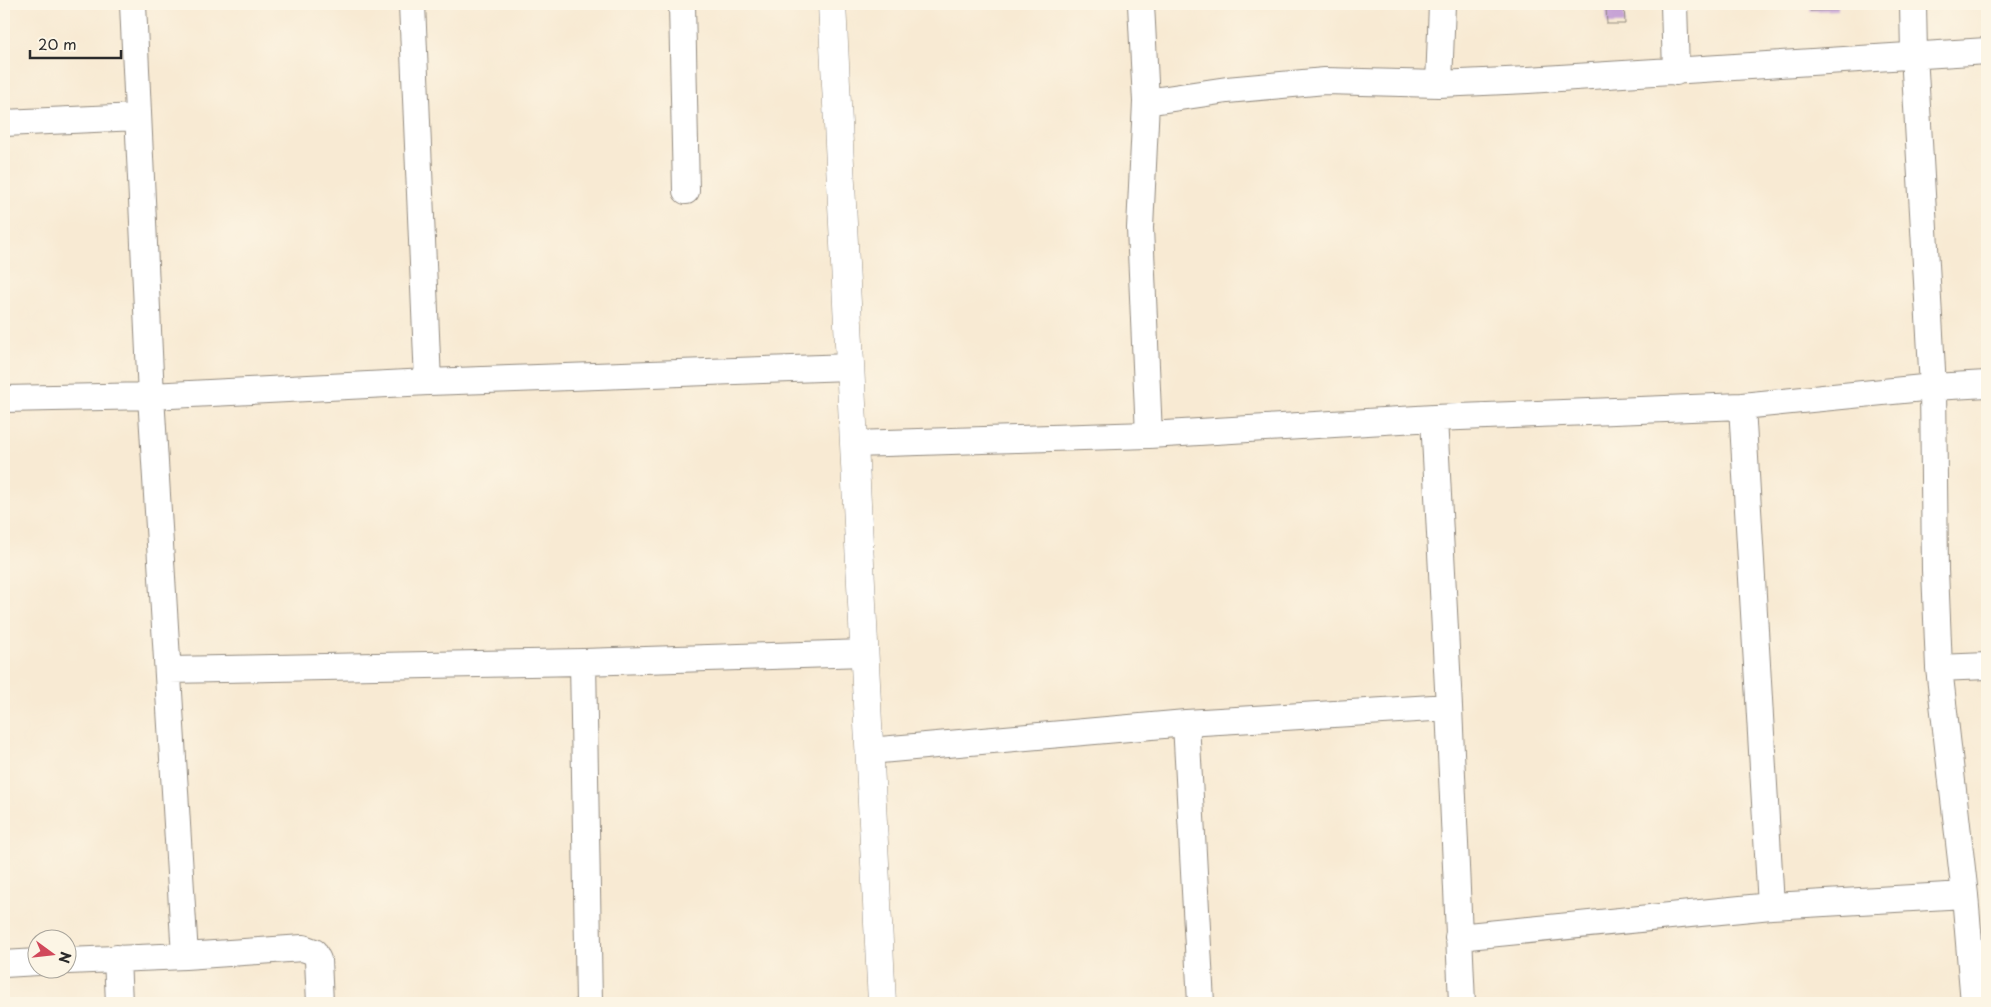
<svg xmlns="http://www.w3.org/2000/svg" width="1991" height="1007" font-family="'Playpen Sans',sans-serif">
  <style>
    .building { fill: #c6a2d5 }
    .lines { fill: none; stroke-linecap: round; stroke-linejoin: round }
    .minor-casing { stroke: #928a7f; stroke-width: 28 }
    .tertiary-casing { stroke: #928a7f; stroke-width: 29 }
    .minor { stroke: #fff; stroke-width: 26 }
    .tertiary { stroke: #fff; stroke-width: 28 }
  </style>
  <rect width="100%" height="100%" fill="#fcf5e5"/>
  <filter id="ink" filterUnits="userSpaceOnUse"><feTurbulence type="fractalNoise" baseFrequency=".02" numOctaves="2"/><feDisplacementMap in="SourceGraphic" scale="10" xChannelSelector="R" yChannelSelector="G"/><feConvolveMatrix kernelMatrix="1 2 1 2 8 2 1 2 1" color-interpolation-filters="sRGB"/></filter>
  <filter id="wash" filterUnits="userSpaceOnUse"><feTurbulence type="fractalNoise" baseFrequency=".0096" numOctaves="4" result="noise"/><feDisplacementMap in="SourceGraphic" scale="20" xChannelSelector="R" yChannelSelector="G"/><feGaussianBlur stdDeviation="1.12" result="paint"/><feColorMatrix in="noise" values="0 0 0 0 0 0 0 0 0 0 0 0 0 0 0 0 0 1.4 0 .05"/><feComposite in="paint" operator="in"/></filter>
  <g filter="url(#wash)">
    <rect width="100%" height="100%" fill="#f8ead3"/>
    <g id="blocks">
      <path class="building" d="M1810,4H1838V10L1810,11Z
        M1624,5L1625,24H1607L1606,7Z"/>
    </g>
  </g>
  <g filter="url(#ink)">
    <use href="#blocks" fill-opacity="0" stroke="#928a7f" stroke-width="1"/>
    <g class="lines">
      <g class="minor-casing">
        <path id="minor" d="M133,4L151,396L185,956
          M412,4L428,382
          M682,4L686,191
          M1141,4L1146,102L1140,228L1149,435
          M1674,4L1676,72
          M1913,4L1914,54L1933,387L1935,570L1939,668L1987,666
          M1439,84L1442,4
          M1146,102L1227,90L1325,81L1439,84L1528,80L1987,51
          M4,123L138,117
          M4,399L151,396L428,382L850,367
          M1742,406L1771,906
          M1434,418L1449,707L1462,1003
          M854,444L1149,435L1434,418L1742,406L1933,387L1987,384
          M583,662L589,1003
          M1939,668L1965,895L1974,1003
          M169,670L583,662L864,653
          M1186,723L1201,1003
          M869,751L1186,723L1449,707
          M1458,937L1771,906L1965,895
          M117,958L119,1003
          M68,961L185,956L303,948L314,952L318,960L320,1003
          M4,964L38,962"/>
      </g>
      <g class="tertiary-casing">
        <path id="tertiary" d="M832,4L882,1003"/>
      </g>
      <use href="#minor" class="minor"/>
      <use href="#tertiary" class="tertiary"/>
    </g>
  </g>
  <rect width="1991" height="1007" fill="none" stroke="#fcf5e5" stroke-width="20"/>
  <g transform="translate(52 954) rotate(105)"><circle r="24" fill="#fcf5e5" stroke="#a8a49b"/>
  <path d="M0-4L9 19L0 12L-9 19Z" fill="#d1495b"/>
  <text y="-8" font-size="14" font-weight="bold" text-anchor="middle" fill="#2b2b2b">N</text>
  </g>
  <path d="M30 50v8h91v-8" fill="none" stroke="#2b2b2b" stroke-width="2.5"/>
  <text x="38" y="50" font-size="15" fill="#2b2b2b" stroke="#fcf5e5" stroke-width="4" paint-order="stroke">20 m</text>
</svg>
